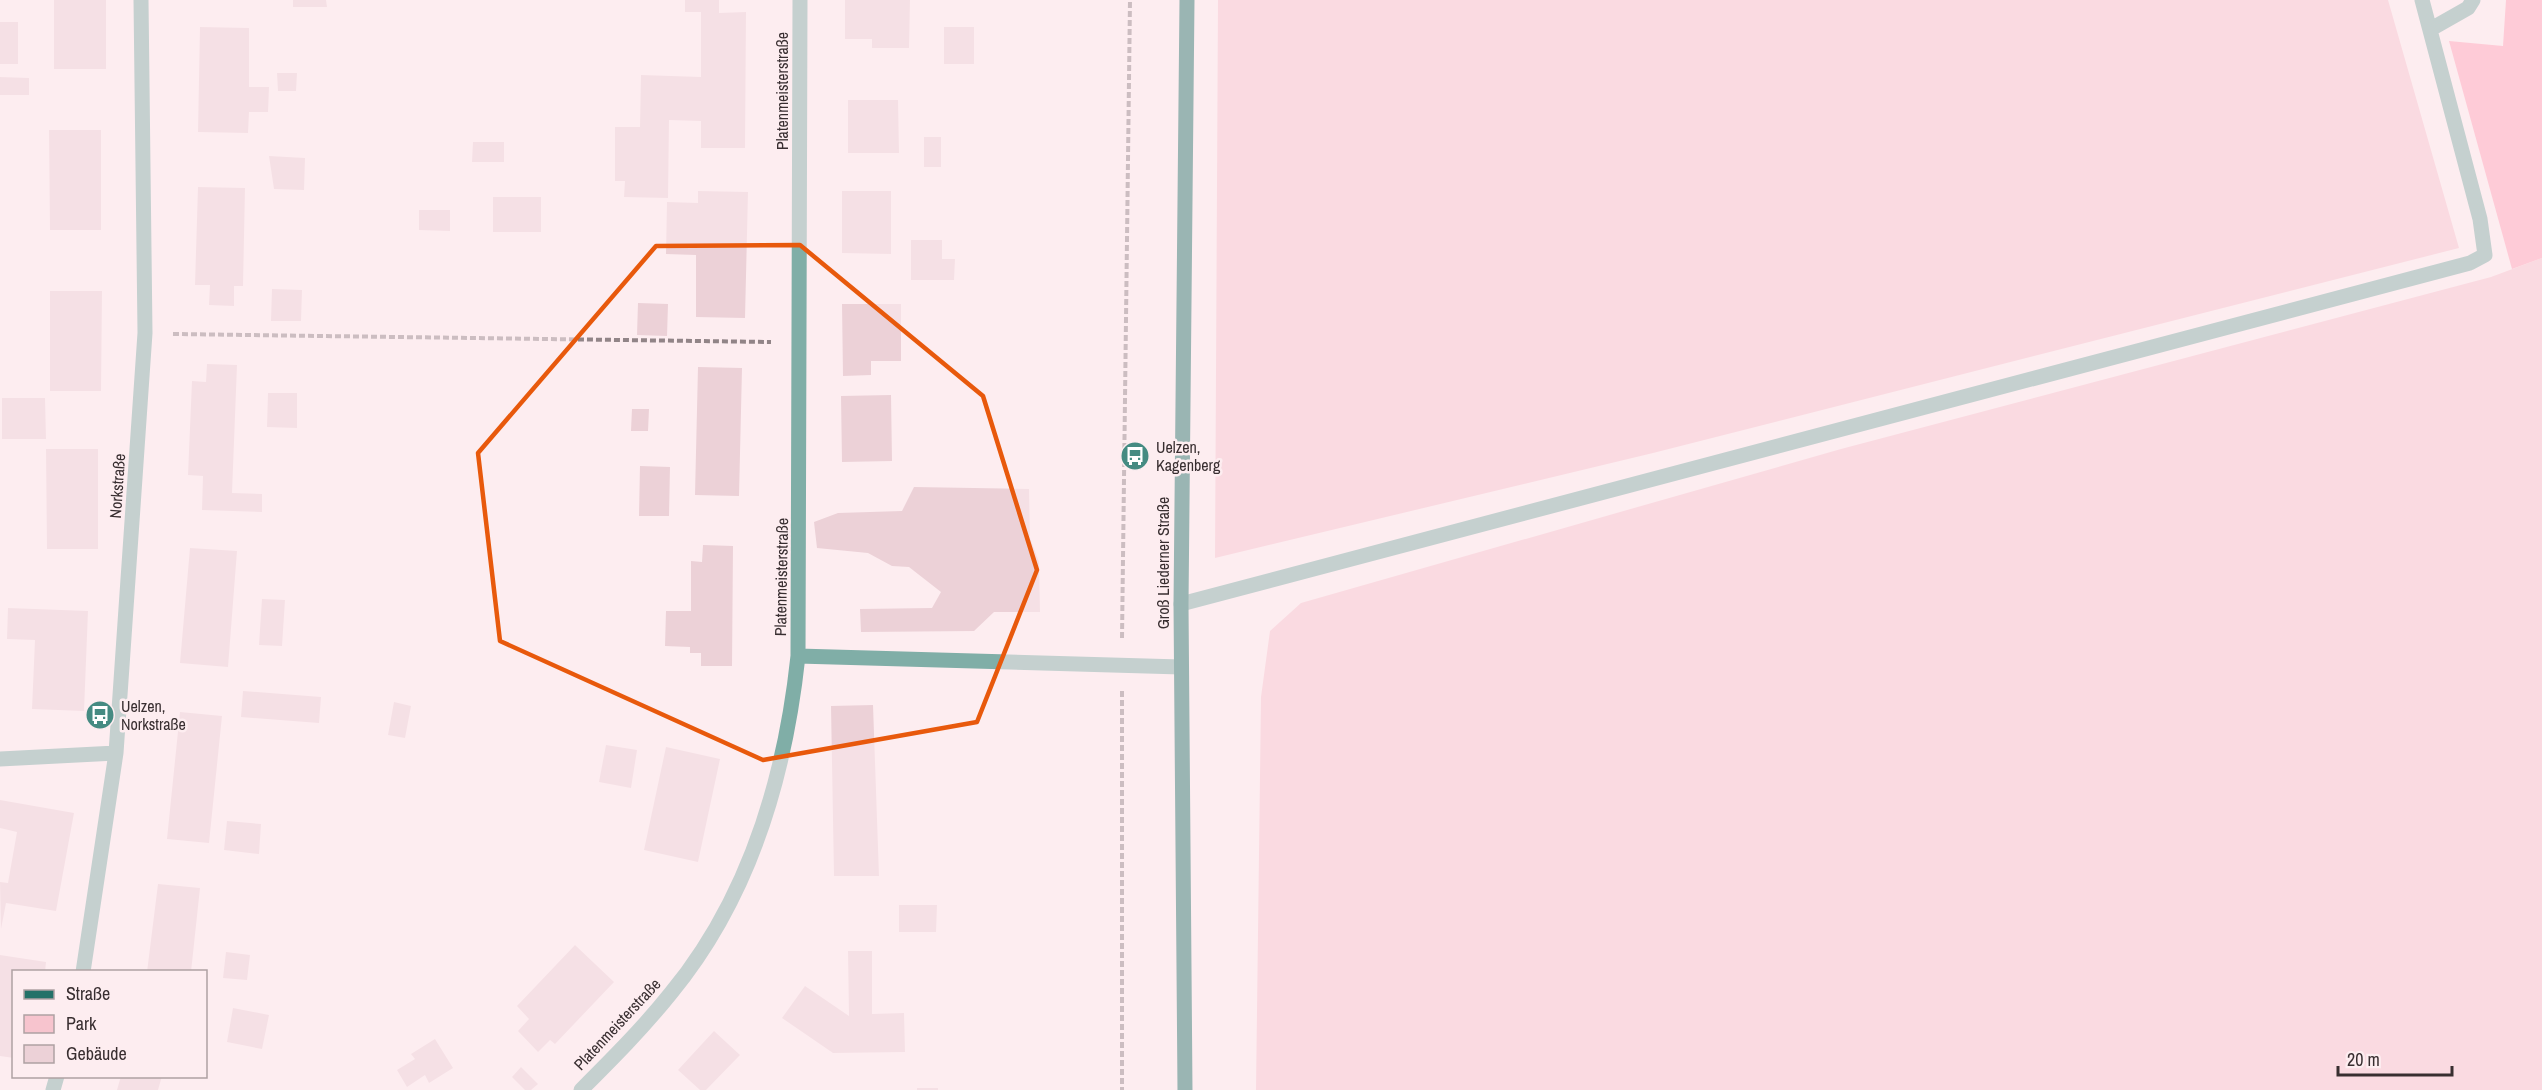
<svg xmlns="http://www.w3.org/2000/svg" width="2542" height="1090" font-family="'Archivo Narrow',sans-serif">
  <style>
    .green { fill: #f7c4ce }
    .forest { fill: #ffa3b8 }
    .building { fill: #ecd1d7 }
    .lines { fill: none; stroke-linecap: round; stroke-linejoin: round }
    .path { stroke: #918487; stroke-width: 4; stroke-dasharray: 6 3; stroke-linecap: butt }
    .service { stroke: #80aea7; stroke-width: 15 }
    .minor { stroke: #80aea7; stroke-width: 15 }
    .primary { stroke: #237168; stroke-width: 15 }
    .marked { fill: none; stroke: #e8590c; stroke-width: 4.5; stroke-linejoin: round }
    .labels { text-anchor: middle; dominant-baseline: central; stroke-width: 5; stroke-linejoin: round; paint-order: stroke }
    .street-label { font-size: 16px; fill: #382e30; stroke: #fdedf0 }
    .poi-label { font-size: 16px; fill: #382e30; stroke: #fdedf0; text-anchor: start }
  </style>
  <rect width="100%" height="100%" fill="#fdedf0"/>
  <path class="green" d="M1218,0H2388L2459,248L1653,453L1215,558Z
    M2542,258V1090H1256L1261,697L1270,631L1301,603L1841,449L2491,277Z"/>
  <path class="forest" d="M2506,0H2542V258L2512,269L2449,41L2503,46Z"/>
  <path class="building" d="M54,0H106V69H54Z
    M293,0H326L327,7H293Z
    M685,0H719V13L746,12L745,148H701V121L669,120L668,198L624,197L625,181H615V127H640L641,75L701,77V12H685Z
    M845,0H910L909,48H872V39H845Z
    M0,22H18V64H0Z
    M200,27L249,28V87H269L268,112H249L248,133L198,132Z
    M944,27H974V64H944Z
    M277,73H297L296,91H278Z
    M0,77L29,78V95H0Z
    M848,100H898L899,153H848Z
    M49,130H101V230H50Z
    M924,137H941V167H924Z
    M473,142H504V162H472Z
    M269,156L305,158L304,190L274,189Z
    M198,187L245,188L243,286H234V306L209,305L210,285H195Z
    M698,191L748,192L745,318L696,317V255L666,254L667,202L698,203Z
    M842,191H891V254L842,253Z
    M493,197H541V232H493Z
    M419,210H450V231L419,230Z
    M911,240H942V259H955L954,280H911Z
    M272,289L302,290L301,321H271Z
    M50,291H102L101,391H50Z
    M638,303L668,304L667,336L637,335Z
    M842,304H901V361H871V375L843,376Z
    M207,364L237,365L232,493L262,494V512L202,510L203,476L188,475L192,381L206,382Z
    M698,367L742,368L739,496L695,495Z
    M268,393H297V428L267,427Z
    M891,395L892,461L842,462L841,396Z
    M2,398H45L46,439H2Z
    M632,409H649L648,431H631Z
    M46,449H98V549H47Z
    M640,466L670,467L669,516H639Z
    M914,487L1029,489L1030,538L1039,562L1040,612H994L974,631L861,632L860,609L932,608L941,592L909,567L892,566L868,553L817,548L814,522L838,513L902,511Z
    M703,545L733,546L732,666H701V653H690V647L665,646L666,611H691V561L702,562Z
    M190,548L237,551L228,667L180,663Z
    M262,599L285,600L282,646L259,645Z
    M8,608L88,611L84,711L32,709L35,640L7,639Z
    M243,691L321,697L319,723L241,717Z
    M394,702L411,706L405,738L388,735Z
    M873,705L879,876H834L831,706Z
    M180,712L222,716L209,843L167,839Z
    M606,745L637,750L631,788L599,782Z
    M666,747L720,759L698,862L644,850Z
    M0,800L74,813L56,911L6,903L1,929L0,882L8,883L17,832L0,828Z
    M227,821L261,824L259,854L224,850Z
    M158,884L200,888L191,972H147Z
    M899,905H937L936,932H899Z
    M575,945L614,982L555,1044L550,1040L538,1052L518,1031L529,1019L517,1006Z
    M848,951H872V1014L904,1013L905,1052L833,1053L782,1018L805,986L849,1016Z
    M226,952L250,955L247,980L223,978Z
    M0,955L46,962L45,972H14V1058L0,1056Z
    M233,1008L269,1015L262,1049L227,1042Z
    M714,1031L740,1055L706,1090H700L678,1070Z
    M435,1039L453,1068L429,1083L425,1075L407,1087L397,1070L415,1059L411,1054Z
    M521,1067L538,1084L531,1090H525L512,1077Z
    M121,1076H162L158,1090H117Z
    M917,1088H938V1090H917Z"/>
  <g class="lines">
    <path class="path" d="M173,334L771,342
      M1122,638L1130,0
      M1122,691V1090"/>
    <path class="service" d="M2431,29L2468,8L2473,0
      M1181,604L2470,263L2485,255L2480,219L2422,0"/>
    <path class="minor" d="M798,656L1181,667
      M0,759L116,753
      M83,972L116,753L145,333L141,0
      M53,1090L57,1076
      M581,1090C612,1059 643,1028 671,993C750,897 785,778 798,656L800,0"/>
    <path class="primary" d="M1185,1090L1181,604L1187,0"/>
  </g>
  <path d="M0 0H2542V1090H0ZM800,245L983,396L1037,570L977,722L763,760L500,641L478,453L656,246Z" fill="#fdedf0" fill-opacity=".55" fill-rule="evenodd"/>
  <path class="marked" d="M800,245L983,396L1037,570L977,722L763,760L500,641L478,453L656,246Z"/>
  <defs>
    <g id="bus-disc" transform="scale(1.5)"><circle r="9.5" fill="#458b82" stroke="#fdedf0"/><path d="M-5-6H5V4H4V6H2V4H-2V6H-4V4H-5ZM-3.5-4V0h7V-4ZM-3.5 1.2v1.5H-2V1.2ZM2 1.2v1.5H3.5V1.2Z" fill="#fff"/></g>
  </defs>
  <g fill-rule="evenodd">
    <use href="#bus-disc" x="1135" y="456"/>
    <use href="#bus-disc" x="100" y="715"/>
  </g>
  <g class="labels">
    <g class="street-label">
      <text transform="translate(782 91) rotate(-90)">Platenmeisterstraße</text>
      <text transform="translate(117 486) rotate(-86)">Norkstraße</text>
      <text transform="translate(1163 563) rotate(-90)">Groß Liederner Straße</text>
      <text transform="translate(781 577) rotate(-89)">Platenmeisterstraße</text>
      <text transform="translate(617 1024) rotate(-47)">Platenmeisterstraße</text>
    </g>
    <g class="poi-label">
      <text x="1156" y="447">Uelzen,<tspan x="1156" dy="18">Kagenberg</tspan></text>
      <text x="121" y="706">Uelzen,<tspan x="121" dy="18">Norkstraße</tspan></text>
    </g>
  </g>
  <rect x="12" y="970" width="195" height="108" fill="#fdedf0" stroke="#aea1a3" stroke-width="1.5"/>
  <rect x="24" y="990" width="30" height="9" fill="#237168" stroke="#aea1a3" stroke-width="1.5"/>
  <text x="66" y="1000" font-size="18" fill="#382e30">Straße</text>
  <rect x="24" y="1015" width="30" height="18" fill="#f7c4ce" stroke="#aea1a3" stroke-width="1.5"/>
  <text x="66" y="1030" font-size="18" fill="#382e30">Park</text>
  <rect x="24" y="1045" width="30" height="18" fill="#ecd1d7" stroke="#aea1a3" stroke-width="1.5"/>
  <text x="66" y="1060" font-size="18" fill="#382e30">Gebäude</text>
  <path d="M2338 1066v9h114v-9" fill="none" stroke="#382e30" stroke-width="3"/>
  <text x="2347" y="1066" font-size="18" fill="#382e30" stroke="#fdedf0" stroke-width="4.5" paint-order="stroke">20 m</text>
</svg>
